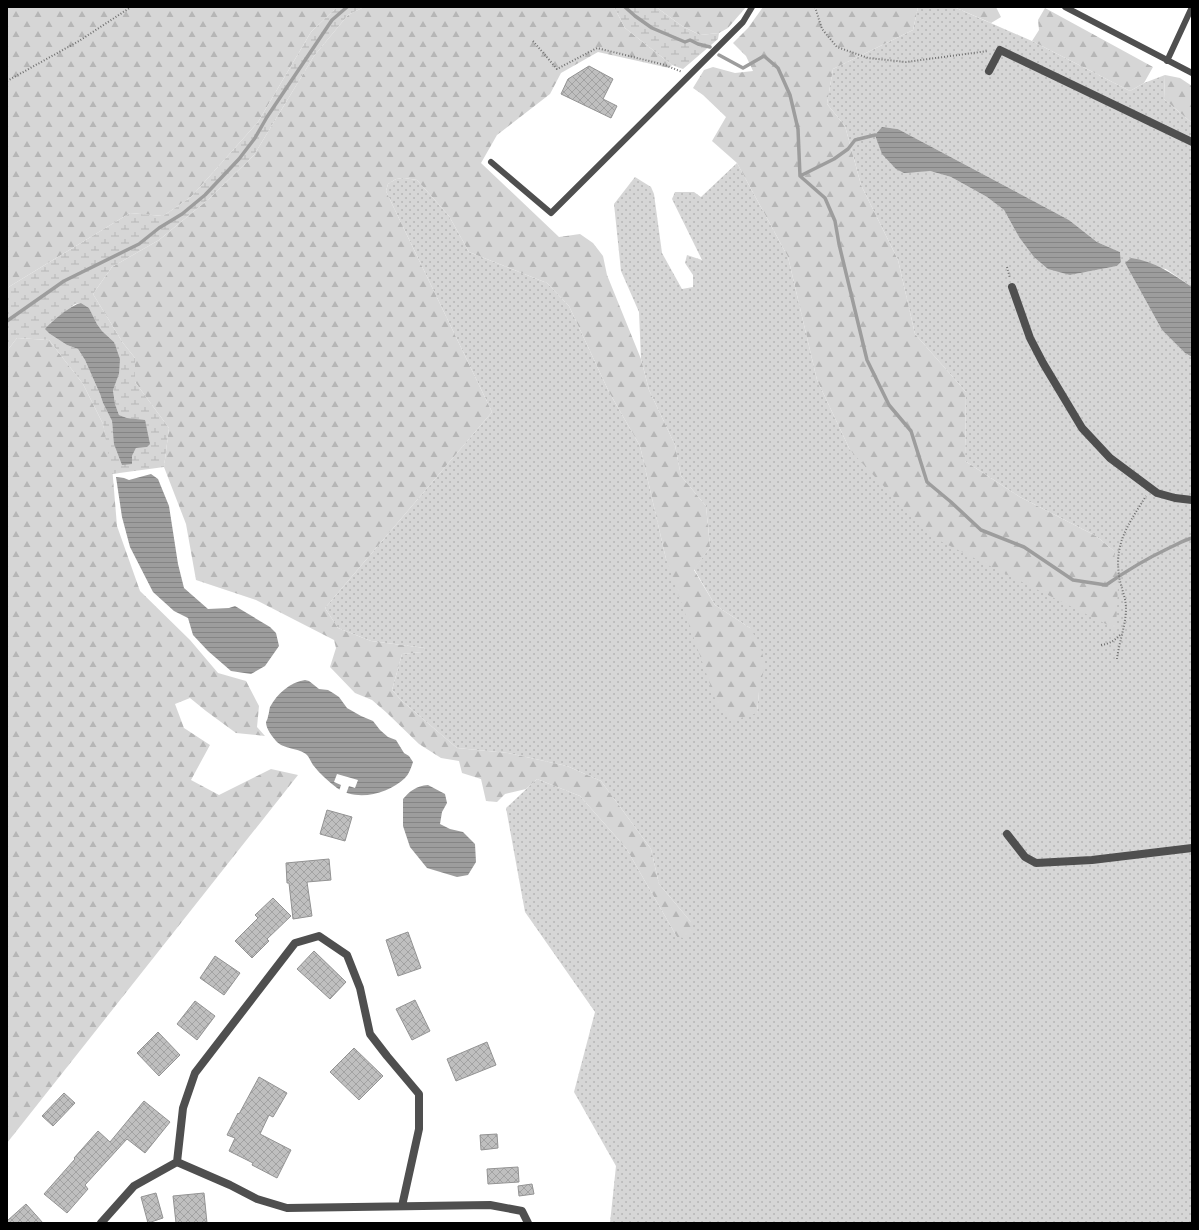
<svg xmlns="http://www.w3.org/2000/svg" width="1199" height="1230" font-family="'Exo 2',sans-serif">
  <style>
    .grass { fill: url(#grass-dots); fill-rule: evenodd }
    .forest { fill: url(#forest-firs) }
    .wetland { fill: url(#wetland-marsh); fill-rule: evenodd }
    .water { fill: url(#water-rules) }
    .pier { fill: #fff }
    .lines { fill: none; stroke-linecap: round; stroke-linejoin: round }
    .stream { stroke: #9d9d9d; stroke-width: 3.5 }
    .building { fill: url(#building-cross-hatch); stroke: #939393 }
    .path { stroke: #717171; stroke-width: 2; stroke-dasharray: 1 2; stroke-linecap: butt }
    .service { stroke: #4f4f4f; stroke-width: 6 }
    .minor { stroke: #4f4f4f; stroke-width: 8 }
  </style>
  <defs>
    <pattern id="grass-dots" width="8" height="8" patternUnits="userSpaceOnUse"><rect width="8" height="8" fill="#d6d6d6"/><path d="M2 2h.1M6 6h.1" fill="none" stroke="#b6b6b6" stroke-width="1.8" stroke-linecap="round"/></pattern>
    <pattern id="forest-firs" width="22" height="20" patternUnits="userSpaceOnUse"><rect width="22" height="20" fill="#d6d6d6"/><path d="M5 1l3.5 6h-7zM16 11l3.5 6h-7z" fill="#b6b6b6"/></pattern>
    <pattern id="wetland-marsh" width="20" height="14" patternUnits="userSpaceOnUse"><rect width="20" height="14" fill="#d6d6d6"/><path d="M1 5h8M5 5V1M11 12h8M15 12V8" fill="none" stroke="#b6b6b6"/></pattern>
    <pattern id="water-rules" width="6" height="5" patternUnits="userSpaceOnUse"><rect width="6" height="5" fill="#9d9d9d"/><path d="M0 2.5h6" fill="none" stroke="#858585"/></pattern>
    <pattern id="building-cross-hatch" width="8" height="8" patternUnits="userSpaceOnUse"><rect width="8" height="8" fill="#bfbfbf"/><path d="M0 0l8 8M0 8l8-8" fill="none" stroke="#a2a2a2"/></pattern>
  </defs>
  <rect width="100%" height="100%" fill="#fff"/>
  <path class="grass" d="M918,7H954L1032,41L1130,91L1144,83L1165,75L1164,99L1192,123V287L1166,269L1125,263L1162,330L1185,353L1192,357V1223H610L616,1166L574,1092L595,1012L525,912L506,808L537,779L580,796L626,848L677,937L691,922L659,884L651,849L601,781L567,766L508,753L457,748L402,701L392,690L402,654L422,652L425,648L371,641L338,628L325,608L492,412L393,206L386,191L388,184L396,179L404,178L417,180L449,216L469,252L547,283L569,306L609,392L640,446L666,559L757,713L759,692L750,628L715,605L694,569L710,547L706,506L681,476L675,445L649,390L641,359L639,312L621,271L614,204L635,177L651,187L654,194L662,253L682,289L693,287V275L685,263L687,255L702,260L672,199L675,192H694L701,197L737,163L788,257L817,380L850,450L1114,551L1096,536L1020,497L965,461L966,392L915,334L898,260L861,185L845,126L827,104L833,69L913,30ZM882,127L898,129L1069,220L1097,242L1120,252L1121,262L1117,266L1070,275L1019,237L1004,210L987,197L951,177L930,171Z"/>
  <path class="forest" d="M7,7H337L311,32L258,122L191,197L163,216L130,213L7,288Z
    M364,7H614L625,28L672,65L669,68L598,52L561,73L550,94L497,135L481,163L559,237L580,234L593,243L603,256L607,275L641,359L649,390L675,445L681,476L706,506L710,547L694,570L715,605L750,628L760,645L765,664L759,692L757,713L734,720L717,704L666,559L640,446L609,392L569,306L547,283L469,252L449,216L417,180L404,178L396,179L388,184L386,191L393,206L492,412L325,608L338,628L371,641L425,648L423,652L402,654L392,690L402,701L457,748L508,753L567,766L601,781L651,849L659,884L691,922L692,933L684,938L677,937L626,848L580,796L537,779L526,789L505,794L497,802L486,801L481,779L462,773L459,761L441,758L419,744L387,713L372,700L355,693L330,667L336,648L334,640L256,600L196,580L186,524L164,467L169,428L135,382V358L123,343L93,294L112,267L159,240L210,198L254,155L314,56L348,15Z
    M656,7H746L728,28L719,33L700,35L682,26Z
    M763,7H918L913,30L833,69L827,104L845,126L861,185L898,260L915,334L966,392L965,461L1020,497L1096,536L1114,551L1118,584L1116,629L930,536L850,450L817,380L788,257L737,163L712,141L726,117L703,95L693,88L704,70L713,67L735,73L753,71L746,56L733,43L748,28Z
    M954,7H996L1001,17L991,23Z
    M1045,8L1153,67L1144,83L1130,91L1032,41L1039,30L1038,20Z
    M1165,75L1180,78L1192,86V123L1164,99Z
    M17,338L49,340L83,384L103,424L112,466L117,526L140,591L190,640L218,673L246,681L259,706L257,727L265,736L236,733L206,711L190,698L175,704L184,728L210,745L191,780L219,795L271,769L298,775L7,1143V351Z"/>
  <path class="wetland" d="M337,7H364L348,15L314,56L254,155L210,198L159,240L112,267L93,294L123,343L135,358V382L169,428L164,467L112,474L103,424L83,384L49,340L17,338L7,351V288L130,213L163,216L191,197L258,122L311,32ZM81,303L89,308L97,324L102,331L114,342L119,374L113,389L115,404L119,415L127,418L145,421L147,447L136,448L132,456L122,464L113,432L112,421L103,403L100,394L85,360L78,349L67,345L50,334V323L75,304Z
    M614,7H656L682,26L700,35L719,33L718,39L683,69L672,65L625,28Z"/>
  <path class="water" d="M882,127L898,129L1069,220L1097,242L1120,252L1121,262L1117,266L1070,275L1048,269L1034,257L1019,237L1004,210L987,197L951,177L930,171L904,173L896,169L882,154L875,135Z
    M1131,258C1154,261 1173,274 1192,287V357L1185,353L1162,330L1125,263Z
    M81,303L89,308L97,324L102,331L114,342L120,359L119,374L113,390L115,404L119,415L127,418L145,420L150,444L147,447L136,448L132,456V464L122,465L114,444L112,421L103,403L100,394L85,360L78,349L67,345L50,334L45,329C52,321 71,305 81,303Z
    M151,474L158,479L169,506L178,564L184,588L208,609L229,608L235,606L270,627L276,633L279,646L265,666L251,674L231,671L208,651L193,635L188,618L174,611L153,592L130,547L122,517L116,477L124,478L129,480Z
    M305,680L309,681L319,689L328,690L333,693L339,697L347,708L361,716L373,721L380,730L388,737L396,740L404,753L409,756L413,762C411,768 409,774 405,778C388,794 357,802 337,788C328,781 320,774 313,765C311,762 309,757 307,755C298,747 284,750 276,741C272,736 266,729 266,722C267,720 268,718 268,716C269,714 269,710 270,707C277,694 290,682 305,680Z
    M428,785L445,794L447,803L442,812L440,824L450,829L463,832L475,844L476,862L468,875L457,877L427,868L410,847L403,826V799C410,791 416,786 428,785Z"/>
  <path class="pier" d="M337,774L358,780L355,788L349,786L346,794L339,791L341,785L334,782Z"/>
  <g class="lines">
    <path class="stream" d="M625,7L635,16L652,28L685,42L690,40L698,44L710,47
      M719,55L743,68L764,56L778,68L790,95L798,129L800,176L825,198L835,221L839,244L867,360L889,405L911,431L927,482L951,502L981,530L1024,547L1073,580L1106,585C1126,571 1146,559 1169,548C1176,545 1184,540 1192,538
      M800,176L834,159L848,149L855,140L875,135
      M7,321L64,281L139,244L159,228L182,214L205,195L239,159L255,138L267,117L332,20L347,7"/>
  </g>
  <path class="building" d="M589,66L613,79L603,99L617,106L611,118L561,94L568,79Z
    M327,810L352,817L345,841L320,834Z
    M329,859L331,880L307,882L312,916L293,919L289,883H287L286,863Z
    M273,898L291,916L267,939L269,941L252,958L235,941L258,918L255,915Z
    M408,932L421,968L398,976L386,940Z
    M314,951L346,982L330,999L297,969Z
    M215,956L240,973L224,995L200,978Z
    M415,1000L430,1031L412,1040L396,1009Z
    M195,1001L215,1016L197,1040L177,1024Z
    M158,1032L180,1055L159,1076L137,1053Z
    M487,1042L496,1065L456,1081L447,1059Z
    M354,1048L383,1076L359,1100L330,1072Z
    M259,1077L287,1093L273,1117L269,1115L260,1134L291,1150L277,1178L252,1165L253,1163L229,1151L235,1138L227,1135L238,1113L239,1114Z
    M64,1093L75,1103L53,1126L42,1116Z
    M144,1101L170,1122L145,1153L127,1139L85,1185L88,1189L67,1213L44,1194L75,1159L74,1158L98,1131L110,1142Z
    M497,1134L498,1148L481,1150L480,1135Z
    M518,1167L519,1182L488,1184L487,1169Z
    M532,1184L534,1194L519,1196L518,1186Z
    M156,1193L163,1218L148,1223L141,1197Z
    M204,1193L207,1223H176L173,1196Z
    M26,1204L43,1223H7V1221Z"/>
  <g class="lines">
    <path class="path" d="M815,7L822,29L837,47L868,58L906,62L988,51
      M533,41L557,69L597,48L665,65L682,72
      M7,81L79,41L131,7
      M1007,267L1010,278
      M1101,645C1109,644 1114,641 1120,635
      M1117,659C1119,642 1126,625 1126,608C1126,597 1120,586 1119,575C1114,542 1130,522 1146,496"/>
    <path class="service" d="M1065,7L1192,73
      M1167,61L1192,7
      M491,162L551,213L743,22L752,7"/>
    <path class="minor" d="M989,71L1000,50L1192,142
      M1012,287L1030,338L1043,363L1082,428L1110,458L1157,493L1175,498L1192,500
      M1007,834L1025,857L1036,863L1092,860L1192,848
      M177,1162L183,1108L195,1073L295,943L319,936L347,955L360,988L370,1034L387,1056L419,1094V1129L402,1206
      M177,1162L230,1185L257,1199L287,1208L490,1205L522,1211L528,1223
      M101,1223L134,1186L177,1162"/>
  </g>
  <rect width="1199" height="1230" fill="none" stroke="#000000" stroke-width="16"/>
</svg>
